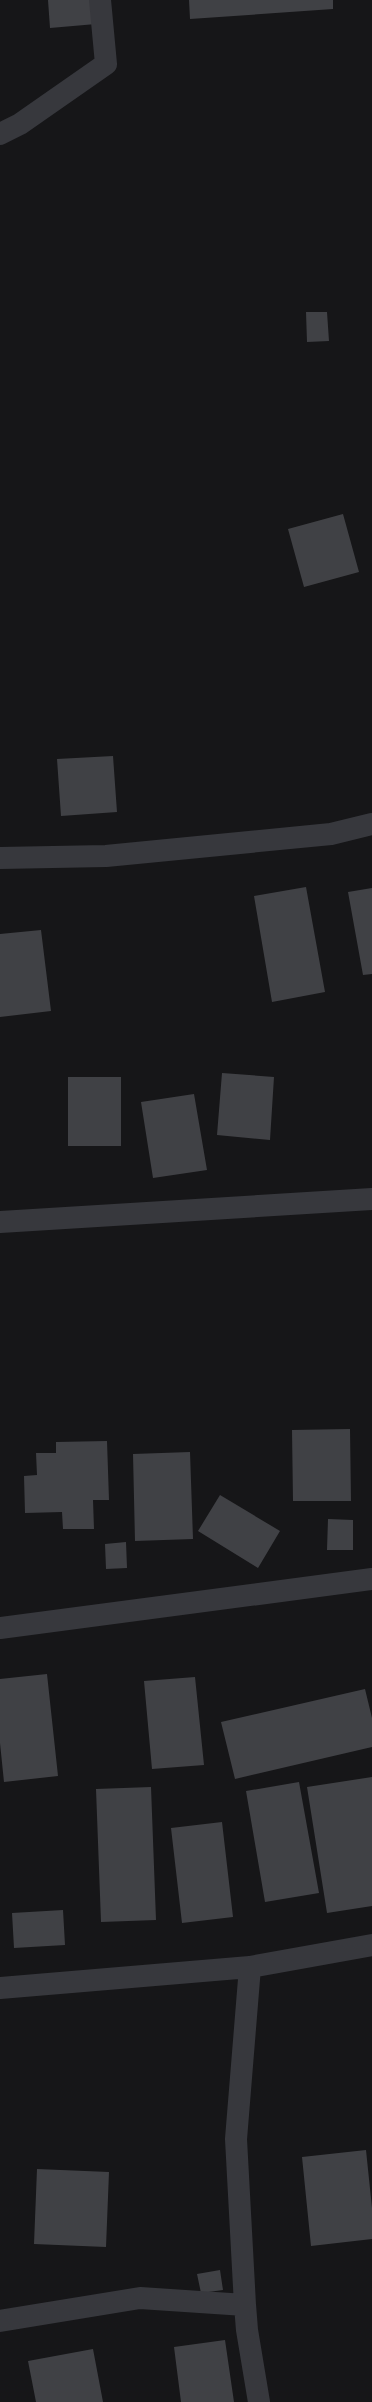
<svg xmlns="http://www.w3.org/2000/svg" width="372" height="2402" font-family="'Archivo Narrow',sans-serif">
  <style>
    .building { fill: #404145 }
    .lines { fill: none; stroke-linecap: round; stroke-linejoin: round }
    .minor { stroke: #37383d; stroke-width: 22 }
  </style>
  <rect width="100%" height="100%" fill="#161618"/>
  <path class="building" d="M48,0H94L96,24L50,28Z
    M189,0H333V9L190,19Z
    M306,312H327L329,341L307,342Z
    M343,514L359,572L304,587L288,529Z
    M113,756L117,812L61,816L57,759Z
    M306,887L325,992L272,1002L254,896Z
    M372,888V974L363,975L348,892Z
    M41,930L51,1011L0,1017V934Z
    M222,1073L274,1077L270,1140L217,1135Z
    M68,1077H121V1146H68Z
    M194,1094L207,1170L153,1178L141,1102Z
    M350,1429L351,1501H293L292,1430Z
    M107,1441L109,1500H93L94,1529H63L62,1512L25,1513L24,1476L37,1475L36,1453H56V1442Z
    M190,1452L193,1539L135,1541L133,1454Z
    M220,1495L280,1531L258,1568L198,1531Z
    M328,1519L353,1520V1550H327Z
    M126,1542L127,1568L106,1569L105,1544Z
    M47,1674L58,1776L4,1782L0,1743V1679Z
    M195,1677L204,1765L152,1769L144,1681Z
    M365,1689L372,1718V1747L235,1779L221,1722Z
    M372,1777V1906L327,1913L307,1787Z
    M299,1782L319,1893L265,1902L246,1791Z
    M151,1787L156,1920L101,1922L96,1789Z
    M222,1822L233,1917L182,1923L171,1828Z
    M63,1910L65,1945L14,1948L12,1913Z
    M366,2150L372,2208V2239L311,2246L302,2157Z
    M37,2169L109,2172L106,2247L34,2244Z
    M220,2270L223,2290L201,2293L197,2274Z
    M225,2340L234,2402H181L174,2347Z
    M93,2349L103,2402H36L28,2361Z"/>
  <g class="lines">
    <path class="minor" d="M0,134L20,124L106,64L100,0
      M0,858L106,856L331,834L372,824
      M0,1222L372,1199
      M0,1628L372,1579
      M0,1988L250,1967L372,1945
      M245,2305L236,2139L250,1967
      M0,2321L140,2298L245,2305L247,2330L259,2402"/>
  </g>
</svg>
